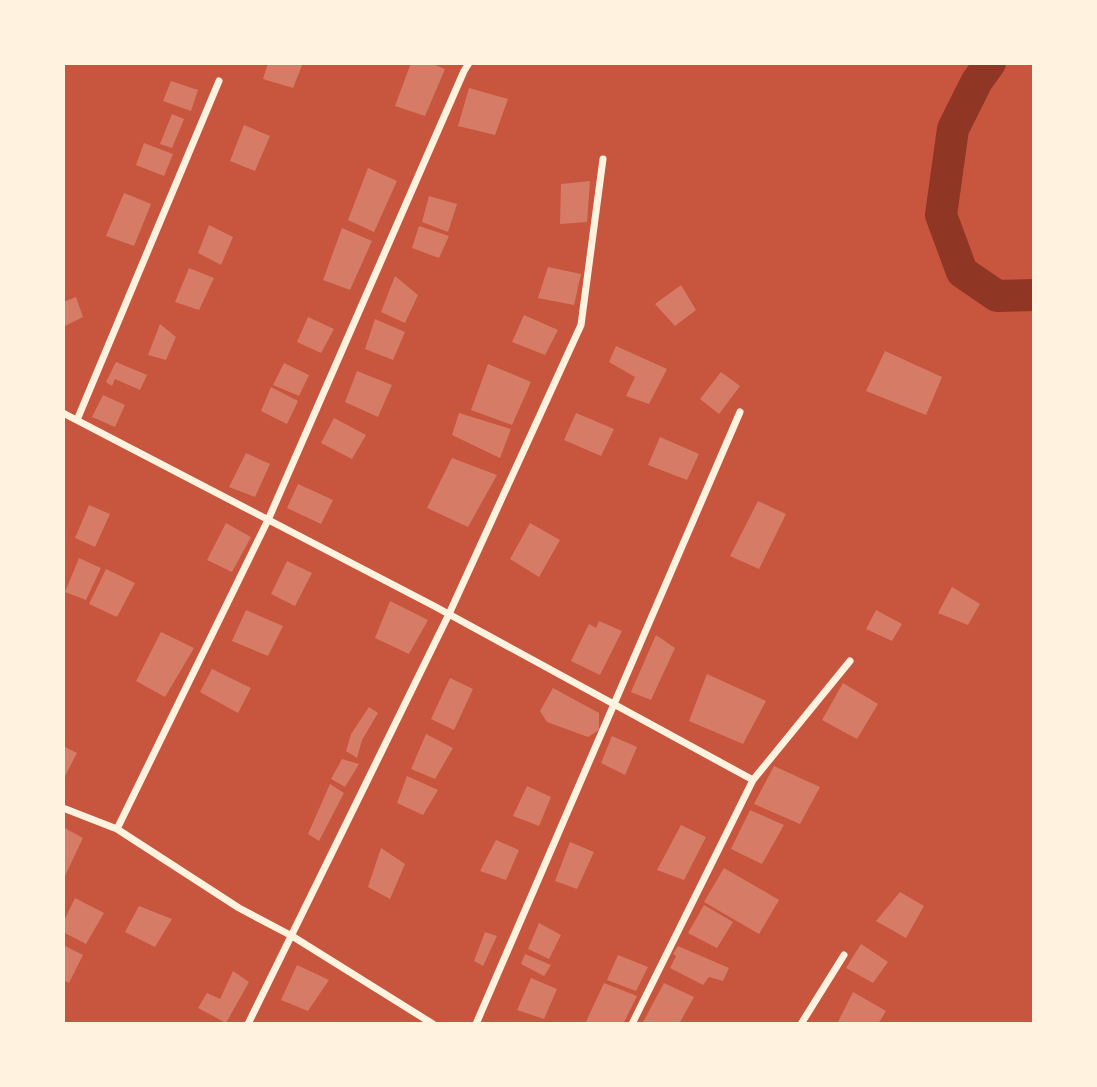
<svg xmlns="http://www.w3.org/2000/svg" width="1097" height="1087" font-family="Inter,sans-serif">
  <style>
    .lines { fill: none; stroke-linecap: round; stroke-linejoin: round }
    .river { stroke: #8f3625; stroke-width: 32 }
    .building { fill: #d67c66 }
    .minor { stroke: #fff3e0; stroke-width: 7 }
  </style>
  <rect width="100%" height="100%" fill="#c8553d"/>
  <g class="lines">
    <path class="river" d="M990,63L977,81L953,129L941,215L962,272L997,296L1034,295"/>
  </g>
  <path class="building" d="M268,63H303L293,88L263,79Z
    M411,63H430L445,69L425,116L395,106Z
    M171,81L198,90L191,111L163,101Z
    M469,88L508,99L495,135L458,126Z
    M172,114L184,119L172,148L160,144Z
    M244,125L270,136L255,171L230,161Z
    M144,143L173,154L164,176L136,165Z
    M368,168L397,181L374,232L348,220Z
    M590,181L587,222L560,224L561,184Z
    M124,193L151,204L134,246L106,236Z
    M429,196L457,204L448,232L422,222Z
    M209,225L233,237L221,265L198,253Z
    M419,226L449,236L439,258L412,248Z
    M342,228L372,241L350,290L323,280Z
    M548,267L581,274L574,305L538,298Z
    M189,268L214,278L199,310L175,302Z
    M395,276L418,295L405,323L381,312Z
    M681,285L696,310L675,326L655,304Z
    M76,297L83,317L63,327V302Z
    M524,315L558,330L545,355L512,342Z
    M308,317L334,329L321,353L297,342Z
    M375,319L405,332L393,360L365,349Z
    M160,324L176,337L166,360L148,355Z
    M616,346L667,369L649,404L626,396L635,377L609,362Z
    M885,351L942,377L926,415L866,391Z
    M116,362L147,375L140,390L115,379L112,386L106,382Z
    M284,363L309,375L299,396L273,385Z
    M488,364L531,382L512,425L471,410Z
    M357,371L392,385L378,417L345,402Z
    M721,372L740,386L719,414L700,399Z
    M271,387L298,401L287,424L261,411Z
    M103,395L125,405L115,427L92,417Z
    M459,413L511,429L500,458L452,435Z
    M576,413L614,429L601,456L564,440Z
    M334,418L366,435L352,459L321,443Z
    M660,437L699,454L687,480L648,465Z
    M246,453L270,464L255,497L229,487Z
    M452,458L497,475L468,527L427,508Z
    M298,484L333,500L321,524L287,508Z
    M758,501L786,514L759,569L730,556Z
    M89,505L110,514L95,547L75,538Z
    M226,523L251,537L232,572L207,560Z
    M530,523L560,540L539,577L510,559Z
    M79,558L101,568L86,600L65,592Z
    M287,561L312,573L295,606L271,594Z
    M106,569L135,583L117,617L89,604Z
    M952,587L980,604L968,625L938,613Z
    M390,601L428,620L409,654L375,638Z
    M246,610L283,626L268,656L232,641Z
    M876,610L902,624L892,641L866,629Z
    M599,621L622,631L600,675L571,661L589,624L596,628Z
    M161,632L194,648L165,697L136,681Z
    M656,635L675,648L651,700L631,692Z
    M212,669L251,688L238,713L200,692Z
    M707,674L766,701L743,744L689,721Z
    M450,678L473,689L454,730L431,719Z
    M843,683L878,704L857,739L822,720Z
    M553,688L599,713V730L588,737L547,722L540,711Z
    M369,707L378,713L362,740L357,758L346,751L351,734Z
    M426,734L453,748L435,779L411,769Z
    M612,736L637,747L625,775L601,763Z
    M63,746L77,753L63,780Z
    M342,759L359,764L345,787L331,779Z
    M774,766L820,787L800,824L754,804Z
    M407,776L438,790L423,815L397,803Z
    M330,784L344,793L319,841L308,834Z
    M527,786L551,797L539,826L513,816Z
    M750,810L784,825L762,864L731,849Z
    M681,825L706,837L684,880L657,870Z
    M63,827L83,838L63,880Z
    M496,840L519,850L506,880L480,871Z
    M570,842L594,852L577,889L555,881Z
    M381,848L405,864L390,899L368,887Z
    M724,868L779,900L759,934L704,902Z
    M900,892L924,906L906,938L876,921Z
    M75,898L104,913L86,944L63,932V923Z
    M704,905L733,922L717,948L688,933Z
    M139,906L172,919L155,947L125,932Z
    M539,923L561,935L549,959L528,949Z
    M485,932L497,936L483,966L474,961Z
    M861,944L888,962L873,983L846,968Z
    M63,945L83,955L69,983L63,980Z
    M678,946L729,968L723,981L709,977L703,985L670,968L676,956L673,954Z
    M525,954L551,965L544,976L521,964Z
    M618,955L648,967L636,991L607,980Z
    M297,965L329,980L308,1011L281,1000Z
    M233,971L249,982L226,1023L198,1008L207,993L220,999Z
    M531,978L557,989L544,1019L517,1010Z
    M604,983L637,996L623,1024H585Z
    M664,983L694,997L679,1024H642Z
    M853,992L886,1011L878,1024L838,1022Z"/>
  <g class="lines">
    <path class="minor" d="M63,413L434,606L753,780
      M77,420L219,81
      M63,808L117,829L239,908L292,936L433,1024
      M117,829L268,520L464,71L469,63
      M248,1024L449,614L581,325L603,159
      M476,1024L740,412
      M632,1024L753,780L850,661
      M801,1024L844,955"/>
  </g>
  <rect width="1097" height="1087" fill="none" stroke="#fff3e0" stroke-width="130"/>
</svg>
